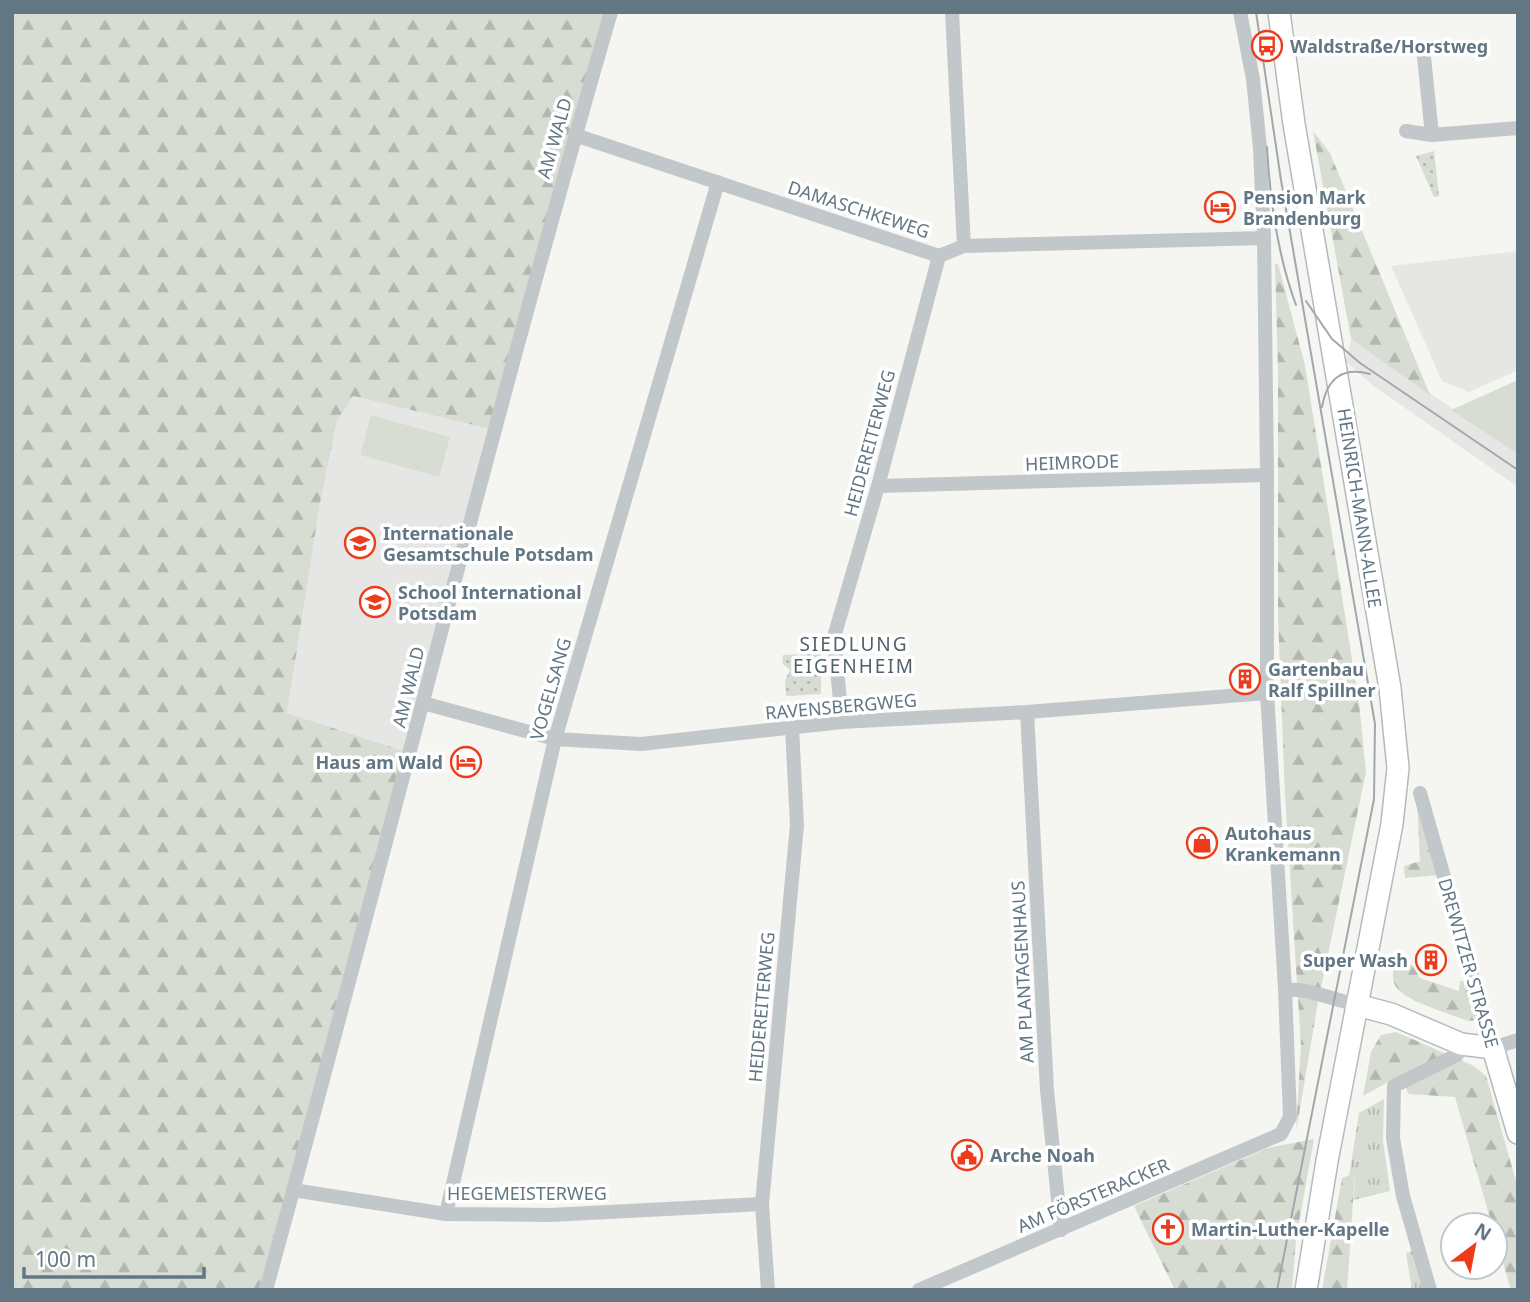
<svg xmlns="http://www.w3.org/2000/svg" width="1530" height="1302" font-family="'Noto Sans',sans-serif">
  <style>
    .built { fill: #e6e7e5 }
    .grass { fill: url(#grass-tufts) }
    .forest { fill: url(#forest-firs) }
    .park { fill: url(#park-dots) }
    .garden { fill: #d7ddd2 }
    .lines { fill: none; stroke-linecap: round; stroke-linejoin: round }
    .secondary-casing { stroke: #b4babe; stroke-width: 24 }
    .street { stroke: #c2c7c9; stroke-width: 14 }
    .secondary { stroke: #fff; stroke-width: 21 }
    .tram { stroke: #a0a8ad; stroke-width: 2 }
    .labels { text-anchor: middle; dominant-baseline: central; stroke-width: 7; stroke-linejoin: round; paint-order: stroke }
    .poi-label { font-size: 18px; font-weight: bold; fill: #627784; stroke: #fff; text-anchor: start }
    .street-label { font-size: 18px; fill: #627784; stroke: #fff }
    .neighbourhood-label { font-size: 19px; letter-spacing: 2px; fill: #516069; stroke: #fff }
  </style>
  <defs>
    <pattern id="grass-tufts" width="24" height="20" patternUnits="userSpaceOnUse" patternTransform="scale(1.75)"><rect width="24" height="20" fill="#d7ddd2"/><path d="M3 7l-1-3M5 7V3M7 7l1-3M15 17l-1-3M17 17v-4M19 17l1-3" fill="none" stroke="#b2b8b0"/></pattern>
    <pattern id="forest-firs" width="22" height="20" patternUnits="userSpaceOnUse" patternTransform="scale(1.75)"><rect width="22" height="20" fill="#d7ddd2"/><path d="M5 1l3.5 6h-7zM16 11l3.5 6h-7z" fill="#b2b8b0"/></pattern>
    <pattern id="park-dots" width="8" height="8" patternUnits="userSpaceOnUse" patternTransform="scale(1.75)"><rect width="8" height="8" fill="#d7ddd2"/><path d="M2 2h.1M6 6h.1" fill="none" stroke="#b2b8b0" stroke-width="1.8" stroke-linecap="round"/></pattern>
  </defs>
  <rect width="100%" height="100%" fill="#f5f5f1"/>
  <path class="built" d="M1518,251V370L1469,392L1442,381L1391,266Z
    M1351,339L1518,454V487L1371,384L1346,362Z
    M353,396L490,429L407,752L287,713L320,503L337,421Z"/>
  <path class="grass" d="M1384,1099L1383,1141L1390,1191L1354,1200L1355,1174L1349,1176L1359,1113Z
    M1413,1251L1425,1290H1412L1406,1253Z"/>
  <path class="forest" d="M12,12H608L490,429L353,396L337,421L320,503L287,713L407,752L259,1290H12Z
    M1313,131L1330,153L1430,395L1351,339Z
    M1275,264H1278L1305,365L1359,703L1366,772L1318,1002L1296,1132L1301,1045L1285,795L1278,617V373Z
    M1417,801L1439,875L1405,878L1404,866L1420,861Z
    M1395,960L1412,965L1420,978L1459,991L1460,981L1470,982L1478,1020L1468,1021C1450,1014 1408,1002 1397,988C1390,980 1394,969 1395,960Z
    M1396,1032L1474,1066L1486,1076L1518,1188V1290H1511L1495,1236V1225H1492L1455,1097L1409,1094L1399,1076L1363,1096L1371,1052L1381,1035Z
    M1314,1139L1296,1239L1292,1290H1175L1134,1206L1268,1148Z
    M1355,1173L1347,1290H1322L1342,1178Z"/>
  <path class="park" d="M1434,151L1439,196L1434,197L1416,156Z
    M821,654V694L786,696L785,681L790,670L782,663L783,655Z"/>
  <path class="garden" d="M1518,380V454L1451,410Z
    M371,415L450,437L439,477L360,455Z"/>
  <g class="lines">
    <g class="secondary-casing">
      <path id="secondary" d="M1279,12L1294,124L1390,688L1398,768L1392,824L1327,1161L1306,1290
        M1357,1005L1391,1014L1461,1044L1493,1048L1518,1133"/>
    </g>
    <path class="street" d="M952,12L964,246
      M1424,57L1432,135
      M1406,131L1432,135L1518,128
      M575,135L939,256L964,246L1264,238
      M878,486L1267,475
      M423,703L555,739L641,744L842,722L1027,712L1267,693
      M1027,712L1047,1090L1061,1230
      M842,722L834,637L878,486L939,256
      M1420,793L1493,1048L1518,1040
      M1285,989L1307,991L1357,1005
      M293,1190L446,1214L551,1215L762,1204
      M446,1214L555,739L718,182
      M266,1290C383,865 488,436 611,12
      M768,1290L762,1204L797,825L792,728
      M919,1290L1281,1134L1290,1117L1285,989L1267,693V475L1264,238L1260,148L1253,79L1240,12
      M1430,1290L1403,1196L1393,1138L1394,1086L1457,1055L1461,1044"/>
    <use href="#secondary" class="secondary"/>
    <path class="tram" d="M1256,12L1281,180L1375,724L1374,799L1277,1290
      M1267,147C1270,201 1277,254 1296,305
      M1306,301L1332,339L1360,363L1518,470
      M1322,407C1327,379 1342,366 1370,374"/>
  </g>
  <defs>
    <g id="bus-ring" transform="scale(1.575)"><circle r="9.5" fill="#fff" stroke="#ec3c1a" stroke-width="1.5"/><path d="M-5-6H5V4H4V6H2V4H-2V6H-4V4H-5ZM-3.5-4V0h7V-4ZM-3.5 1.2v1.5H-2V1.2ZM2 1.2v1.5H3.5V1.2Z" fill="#ec3c1a"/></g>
    <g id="hotel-ring" transform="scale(1.575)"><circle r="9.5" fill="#fff" stroke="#ec3c1a" stroke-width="1.5"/><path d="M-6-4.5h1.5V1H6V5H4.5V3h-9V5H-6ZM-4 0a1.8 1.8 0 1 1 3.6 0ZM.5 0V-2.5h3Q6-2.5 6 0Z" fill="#ec3c1a"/></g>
    <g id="school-ring" transform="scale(1.575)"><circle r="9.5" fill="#fff" stroke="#ec3c1a" stroke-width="1.5"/><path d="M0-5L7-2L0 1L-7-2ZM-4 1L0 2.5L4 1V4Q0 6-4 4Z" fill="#ec3c1a"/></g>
    <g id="building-ring" transform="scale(1.575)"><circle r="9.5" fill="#fff" stroke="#ec3c1a" stroke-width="1.5"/><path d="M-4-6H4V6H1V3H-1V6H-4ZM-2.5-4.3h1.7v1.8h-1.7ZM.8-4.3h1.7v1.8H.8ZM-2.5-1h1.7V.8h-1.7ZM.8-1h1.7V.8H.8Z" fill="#ec3c1a"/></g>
    <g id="shop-ring" transform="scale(1.575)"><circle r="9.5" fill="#fff" stroke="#ec3c1a" stroke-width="1.5"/><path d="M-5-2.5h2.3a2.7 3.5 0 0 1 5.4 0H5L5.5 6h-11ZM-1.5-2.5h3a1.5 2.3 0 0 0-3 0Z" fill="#ec3c1a"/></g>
    <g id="civic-ring" transform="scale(1.575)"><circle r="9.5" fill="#fff" stroke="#ec3c1a" stroke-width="1.5"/><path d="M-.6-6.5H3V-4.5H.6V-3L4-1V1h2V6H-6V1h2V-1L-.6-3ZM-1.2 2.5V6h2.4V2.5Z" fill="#ec3c1a"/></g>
    <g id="church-ring" transform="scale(1.575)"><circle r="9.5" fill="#fff" stroke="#ec3c1a" stroke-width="1.5"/><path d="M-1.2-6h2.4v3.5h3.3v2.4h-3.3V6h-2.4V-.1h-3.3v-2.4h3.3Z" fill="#ec3c1a"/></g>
  </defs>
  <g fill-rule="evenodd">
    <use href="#bus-ring" x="1267" y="46"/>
    <use href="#hotel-ring" x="1220" y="207"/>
    <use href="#school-ring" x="360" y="543"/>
    <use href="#school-ring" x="375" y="602"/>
    <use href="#building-ring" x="1245" y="679"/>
    <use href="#hotel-ring" x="466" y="762"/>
    <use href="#shop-ring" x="1202" y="843"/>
    <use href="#building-ring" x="1431" y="960"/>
    <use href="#civic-ring" x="967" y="1155"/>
    <use href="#church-ring" x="1168" y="1229"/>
  </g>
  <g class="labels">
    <g class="poi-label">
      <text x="1290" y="46">Waldstraße/Horstweg</text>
      <text x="1243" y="197">Pension Mark<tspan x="1243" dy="21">Brandenburg</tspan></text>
      <text x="383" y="533">Internationale<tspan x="383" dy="21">Gesamtschule Potsdam</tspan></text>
      <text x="398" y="592">School International<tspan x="398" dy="21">Potsdam</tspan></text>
      <text x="1268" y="669">Gartenbau<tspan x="1268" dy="21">Ralf Spillner</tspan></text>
      <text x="443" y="762" text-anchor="end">Haus am Wald</text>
      <text x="1225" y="833">Autohaus<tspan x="1225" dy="21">Krankemann</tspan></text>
      <text x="1408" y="960" text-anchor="end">Super Wash</text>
      <text x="990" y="1155">Arche Noah</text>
      <text x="1191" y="1229">Martin-Luther-Kapelle</text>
    </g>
    <g class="street-label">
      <text transform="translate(554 138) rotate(-74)">AM WALD</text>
      <text transform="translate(859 209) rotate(18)">DAMASCHKEWEG</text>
      <text transform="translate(869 443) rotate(-75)">HEIDEREITERWEG</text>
      <text transform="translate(1072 462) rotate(-2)">HEIMRODE</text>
      <text transform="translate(1360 508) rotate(81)">HEINRICH-MANN-ALLEE</text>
      <text transform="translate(408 687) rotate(-76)">AM WALD</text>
      <text transform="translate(550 689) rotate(-74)">VOGELSANG</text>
      <text transform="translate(841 706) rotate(-5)">RAVENSBERGWEG</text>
      <text transform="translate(1469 963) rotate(74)">DREWITZER STRASSE</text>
      <text transform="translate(1022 972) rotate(-93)">AM PLANTAGENHAUS</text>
      <text transform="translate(761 1007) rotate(-85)">HEIDEREITERWEG</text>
      <text x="527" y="1193">HEGEMEISTERWEG</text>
      <text transform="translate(1093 1195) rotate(-23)">AM FÖRSTERACKER</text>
    </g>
    <g class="neighbourhood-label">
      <text x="854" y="644">SIEDLUNG<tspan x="854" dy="22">EIGENHEIM</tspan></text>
    </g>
  </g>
  <rect width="1530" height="1302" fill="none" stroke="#627784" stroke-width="28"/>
  <g transform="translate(1474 1246) rotate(32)"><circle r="33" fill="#ffffff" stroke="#c0c9ce" stroke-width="2"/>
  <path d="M0-5L12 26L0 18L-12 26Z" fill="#ec3c1a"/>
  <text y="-10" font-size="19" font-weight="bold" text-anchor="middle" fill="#627784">N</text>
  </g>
  <path d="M24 1267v10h180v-10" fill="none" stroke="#627784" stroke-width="3.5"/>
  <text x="35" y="1267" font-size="21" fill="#627784" stroke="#ffffff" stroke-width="5" paint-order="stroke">100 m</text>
</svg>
